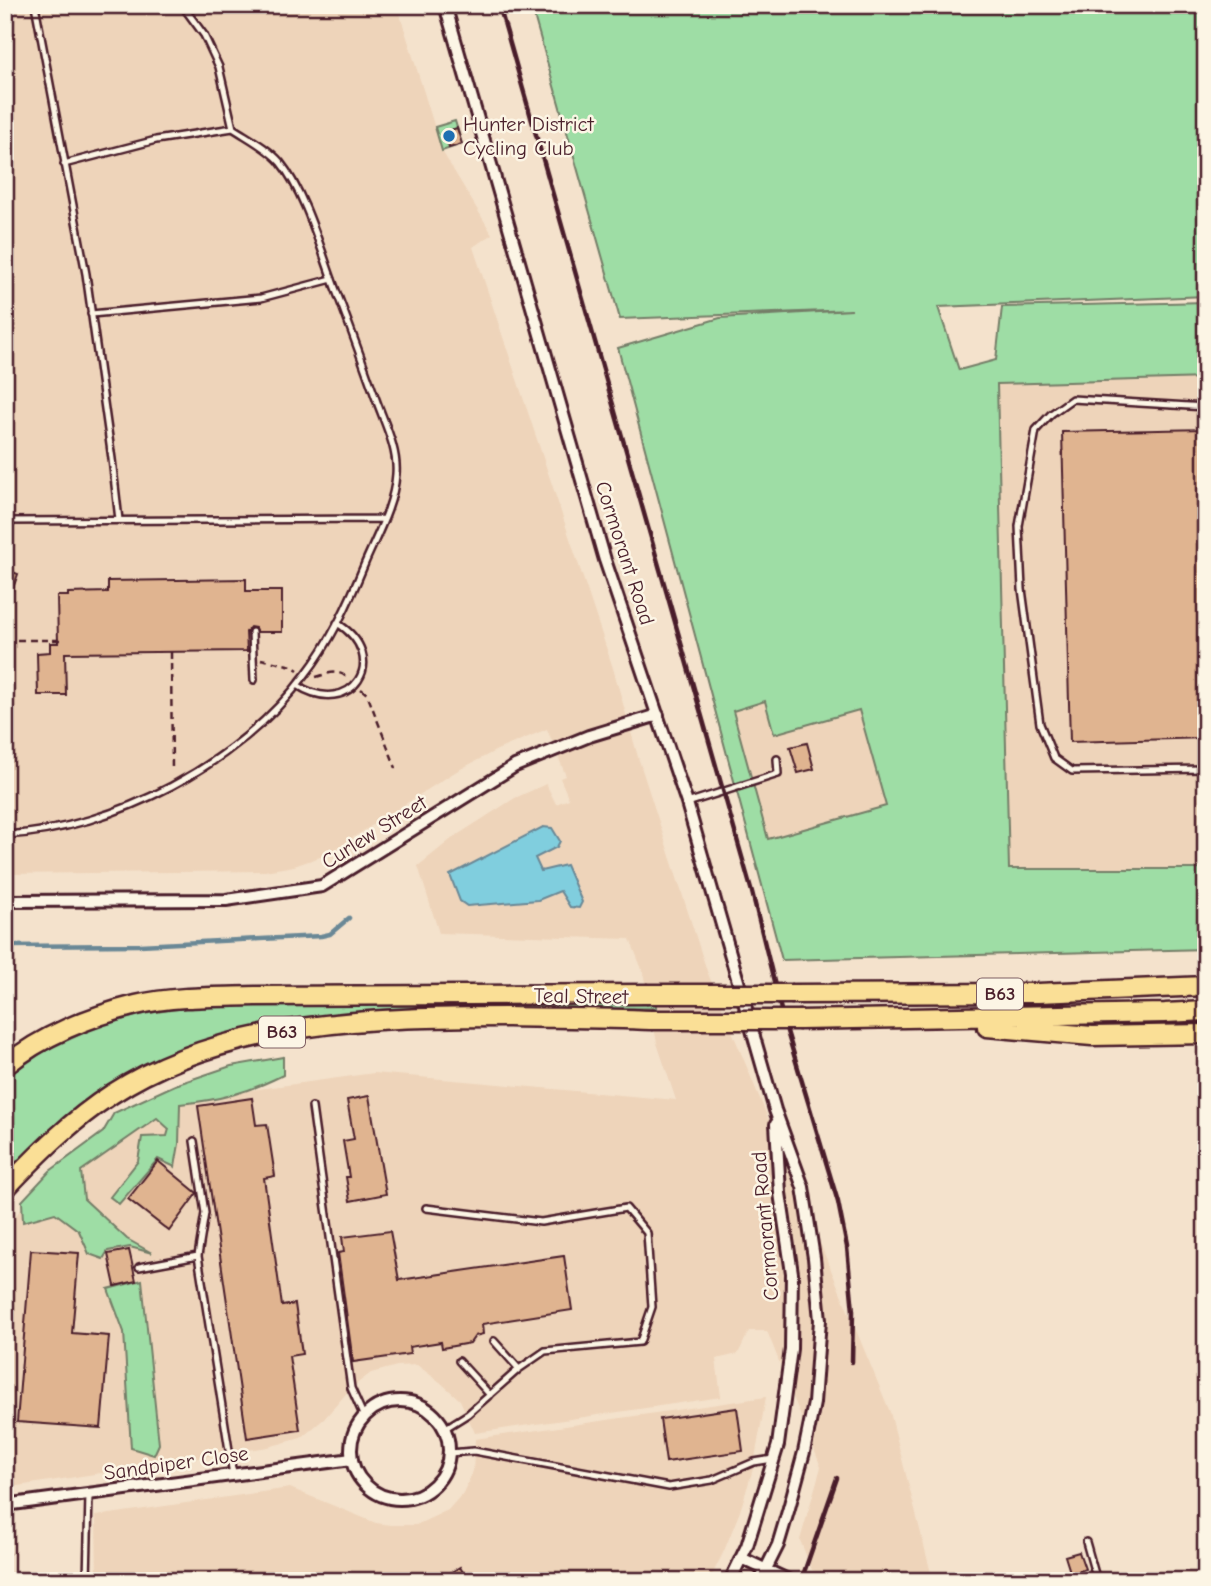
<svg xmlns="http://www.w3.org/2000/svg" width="1211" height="1586" font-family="'Comic Neue',sans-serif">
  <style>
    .built { fill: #eed4ba }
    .green { fill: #9edda5; stroke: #747e68; stroke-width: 2; fill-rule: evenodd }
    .water { fill: #80cede; stroke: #6a8896; stroke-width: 2 }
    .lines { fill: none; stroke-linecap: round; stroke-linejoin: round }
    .stream { stroke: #6a8896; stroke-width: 4.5 }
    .building { fill: #e0b490; stroke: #4a1f2b; stroke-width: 2 }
    .lane-casing { stroke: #4a1f2b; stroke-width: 10 }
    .street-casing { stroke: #4a1f2b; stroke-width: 16 }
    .primary-casing { stroke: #4a1f2b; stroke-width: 23 }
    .path { stroke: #4a1f2b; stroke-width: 2.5; stroke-dasharray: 7 5; stroke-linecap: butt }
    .lane { stroke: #fcf5e5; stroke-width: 5 }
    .street { stroke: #fcf5e5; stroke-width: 10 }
    .primary { stroke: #fadf96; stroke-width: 18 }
    .rail { stroke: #4a1f2b; stroke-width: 4.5 }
    .primary-bridge-casing { stroke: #4a1f2b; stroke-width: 23; stroke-linecap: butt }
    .primary-bridge { stroke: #fadf96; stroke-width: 18 }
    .poi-dot { fill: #1f6fb2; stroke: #fcf5e5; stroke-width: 2.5 }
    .labels { text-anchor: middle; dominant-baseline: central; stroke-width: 5; stroke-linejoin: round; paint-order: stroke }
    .shield { fill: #fcf5e5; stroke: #7f5f63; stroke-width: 2 }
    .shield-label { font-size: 19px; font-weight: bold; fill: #4a1f2b }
    .poi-label { font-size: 21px; fill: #4a1f2b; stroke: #fcf5e5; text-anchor: start }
    .street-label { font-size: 21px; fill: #4a1f2b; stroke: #fcf5e5 }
  </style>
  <rect width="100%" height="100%" fill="#f4e2cc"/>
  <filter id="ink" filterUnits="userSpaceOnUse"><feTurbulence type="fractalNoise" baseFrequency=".0143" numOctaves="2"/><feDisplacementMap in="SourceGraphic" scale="14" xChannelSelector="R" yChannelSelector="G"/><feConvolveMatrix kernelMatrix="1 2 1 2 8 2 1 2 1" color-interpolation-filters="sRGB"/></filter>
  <g filter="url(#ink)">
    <path class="built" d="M5,5H397L442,151L492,234L473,247L613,668L638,757L707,971L890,1412L933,1581H834L812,1570L800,1540L821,1467L767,1331H749L738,1354L716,1359L721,1397L475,1433L460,1400L440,1382L417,1365L397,1366L371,1373L351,1388L324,1419L301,1438L268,1447L5,1488V1228L39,1188L157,1103L374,1073L676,1100L657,1043L643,972L630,939L439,933L418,866L454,837L515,798L546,784L556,804L569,799L560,778L566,776L547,729L497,750L455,772L326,855L294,866L265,871L5,874Z
      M1206,378V869L1009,870L997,384Z
      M766,701L774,734L859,710L886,807L768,839L733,710Z
      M766,1397L753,1469L740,1511L724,1551L709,1581H97L96,1516L290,1488L376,1523L391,1525H416L448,1510L463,1493L473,1471L475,1439Z"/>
    <path class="green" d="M531,5H1206V296L938,307L959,370L996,360L1002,307L1206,302V378L997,384L1009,869H1206V949L782,960L618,348L720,318L852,310L620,319ZM765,701L774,734L859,710L886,806L768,839L733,711Z
      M455,121L462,144L442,151L435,127Z
      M656,1002V1008L389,1009L338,1015L116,1083L74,1109L5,1175V1078L46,1050L98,1026L148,1013L193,1007L263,1004Z
      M283,1057V1075C247,1093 219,1100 180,1104L179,1144L175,1167L158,1159L119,1204L110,1197L138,1161L142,1137L167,1136L169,1129L157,1118L81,1171L84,1199L127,1239L152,1253L130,1247L108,1251L103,1259L89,1254L79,1231L55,1213L23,1222L22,1201L50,1171L103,1132L114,1113L175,1085L231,1066Z
      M142,1280L159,1444L154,1455L131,1448L124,1332L108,1289Z"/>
    <path class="water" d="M543,827L552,828L560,841L557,847L535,858L541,871L566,865L582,902L579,908L570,907L560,891L538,900L467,906L460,901L450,875Z"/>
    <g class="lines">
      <path class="stream" d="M5,946L140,945L321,936L330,934L349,918"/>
    </g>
    <path class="building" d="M457,128L462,144L449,148L444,132Z
      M1206,429V738L1070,742L1062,432Z
      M5,569L18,574L7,605L5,604Z
      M246,579V591H282V632H257L255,628L250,627L246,632L247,651L65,653L66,695H38L37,653L50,652V643H58L57,596H68V593L108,592V581Z
      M807,743L814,769L798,773L790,747Z
      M369,1096L386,1194L350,1201L346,1177H349L343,1141L354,1139L347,1100Z
      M252,1098L256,1125L267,1124L275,1176L264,1178L282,1306L295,1304L302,1354L289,1356L300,1430L247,1438L198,1106Z
      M158,1161L197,1193L169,1231L128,1199Z
      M390,1231L399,1280L564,1256L572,1310L482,1324L483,1334L475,1336L470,1343L442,1348L441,1342L409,1347L410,1354L353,1362L338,1253L344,1252L342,1237Z
      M31,1250L79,1253L72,1333L109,1336L101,1428L17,1422Z
      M129,1250L136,1281L115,1286L108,1254Z
      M737,1408L743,1451L666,1462L660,1419Z
      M1079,1552L1085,1569L1071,1575L1065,1556Z
      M460,1567L468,1581H437Z"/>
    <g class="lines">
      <g class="lane-casing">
        <path id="lane" d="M35,5L86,274L112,459L119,520
          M182,5L204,35L219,67L233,128
          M91,314L261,298L332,279
          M1206,407L1072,399L1051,414L1036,430L1019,526L1022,589L1040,724L1054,758L1072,771L1206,769
          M5,521L383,519
          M252,632L254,680
          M297,685C351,720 393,658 337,623
          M687,803L778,774L777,759
          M5,835C115,829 239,764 305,675C331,642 349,602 365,563C377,535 394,505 396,474C398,450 385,424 377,402C364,366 351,329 337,293C322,254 306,194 280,162C268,148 248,138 233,128L156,140L64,164
          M312,1107L351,1388L364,1417
          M194,1141L205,1213L198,1256L233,1475
          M426,1208L541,1222L626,1208L647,1233L652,1307L640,1342L545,1351L519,1369L468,1414L444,1429
          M139,1267L198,1256
          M494,1341L519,1369
          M459,1361L490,1395
          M449,1453L474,1451L669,1487L712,1480L754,1462L773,1459
          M1086,1542L1097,1581
          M5,1549V1552
          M87,1581L89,1494"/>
      </g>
      <g class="street-casing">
        <path id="street" d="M445,5L605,560L687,803L775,1110L803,1187L814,1258L820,1320L814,1403L804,1452L789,1508L778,1545L760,1581
          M5,901L226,900L322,886L515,766L589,736L658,715
          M351 1450a49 49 0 1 1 98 0a49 49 0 1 1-98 0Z
          M5,1505L352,1459
          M741,1558L790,1581
          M730,1581L747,1546L778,1445L791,1349L792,1273L780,1193L776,1124"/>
      </g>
      <g class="primary-casing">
        <path id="primary" d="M793,994L1038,993L1206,986
          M800,1020L1165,1013L1206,1011
          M987,1027L1092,1036L1206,1034
          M5,1066C41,1036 91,1016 136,1005C174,996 216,997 255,996L646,994
          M5,1189C38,1154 72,1120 112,1094C225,1020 377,1017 508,1017C555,1018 603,1018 651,1020"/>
      </g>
      <path class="path" d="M5,640H65
        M171,652L172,772
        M261,659L292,666L298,670
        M316,677C328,674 336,668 348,678
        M361,689L367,694L396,768"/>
      <use href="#lane" class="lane"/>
      <use href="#street" class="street"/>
      <use href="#primary" class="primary"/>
      <path class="rail" d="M499,5L752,892L783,1018L838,1202L847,1247L853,1311L852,1362
        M801,1581L837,1478"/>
      <g class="primary-bridge-casing">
        <path id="primary-bridge" d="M646,994H793
          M651,1020H800"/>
      </g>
      <use href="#primary-bridge" class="primary-bridge"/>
    </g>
  </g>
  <circle class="poi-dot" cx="449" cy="136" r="7"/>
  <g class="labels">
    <g class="shield">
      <rect x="977" y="978.5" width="46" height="31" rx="5"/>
      <rect x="259" y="1016.5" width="46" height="31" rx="5"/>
    </g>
    <g class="shield-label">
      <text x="1000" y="994">B63</text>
      <text x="282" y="1032">B63</text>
    </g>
    <g class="poi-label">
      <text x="463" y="124">Hunter District<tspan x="463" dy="24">Cycling Club</tspan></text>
    </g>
    <g class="street-label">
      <text transform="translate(625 553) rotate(72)">Cormorant Road</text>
      <text transform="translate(374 832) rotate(-32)">Curlew Street</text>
      <text transform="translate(581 996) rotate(1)">Teal Street</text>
      <text transform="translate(765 1226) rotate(-95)">Cormorant Road</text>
      <text transform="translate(176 1463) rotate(-8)">Sandpiper Close</text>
    </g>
  </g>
  <rect width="1211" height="1586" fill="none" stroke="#fcf5e5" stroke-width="28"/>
  <rect x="14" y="14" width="1183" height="1558" fill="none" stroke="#4a1f2b" stroke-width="2.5" filter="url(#ink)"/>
</svg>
